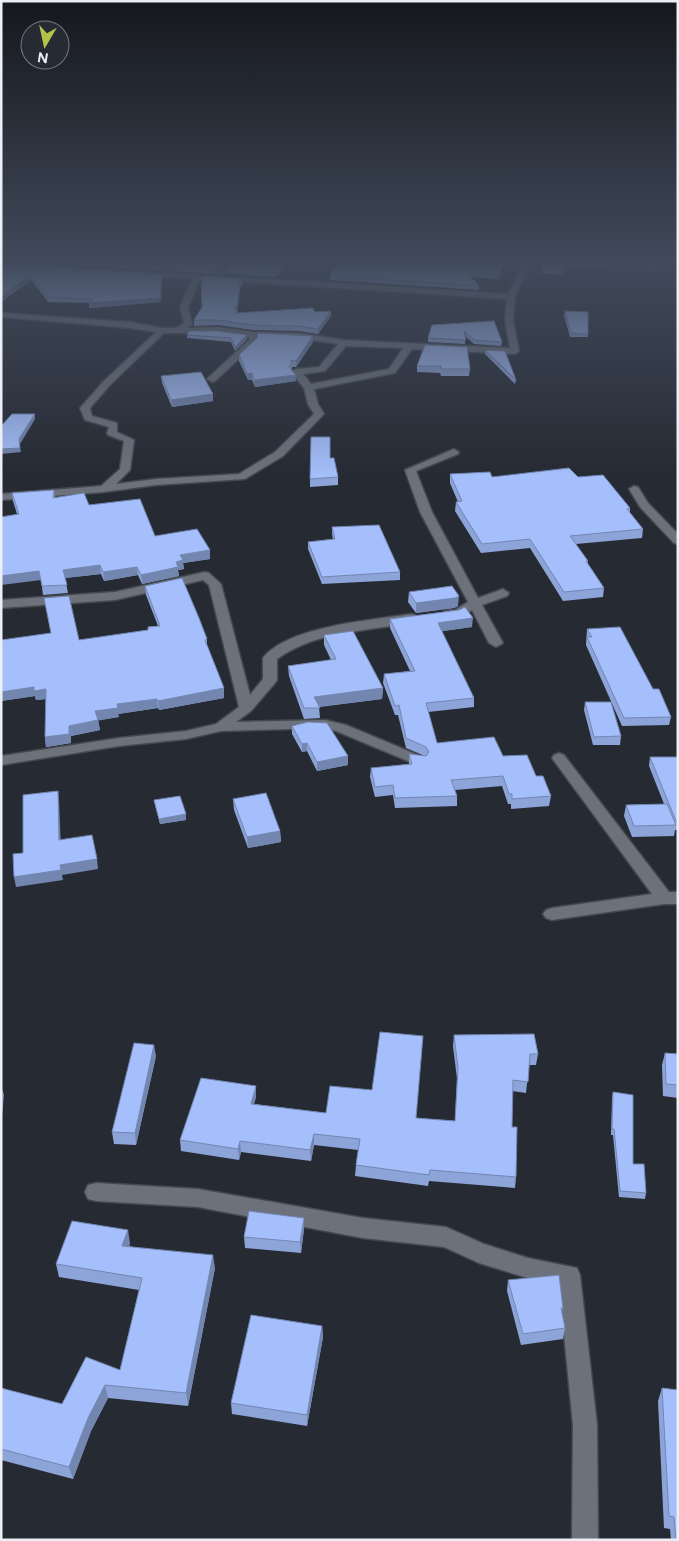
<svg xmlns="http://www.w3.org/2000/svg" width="679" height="1541" font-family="Figtree,sans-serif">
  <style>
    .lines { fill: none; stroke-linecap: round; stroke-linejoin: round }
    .minor-casing { stroke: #44484f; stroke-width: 3 }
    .minor { fill: #6c717b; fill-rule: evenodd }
    .wall { fill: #8da4d8 }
    .shaded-wall { fill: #7386b0 }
    .building { fill: #a4bffb; stroke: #7386b0 }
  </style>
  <rect width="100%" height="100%" fill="#262a33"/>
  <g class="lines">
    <g class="minor-casing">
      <path id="minor" d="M229,260H237L223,276L508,294L525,260H532L515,297L513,320L519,351L515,354L412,349L395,373L314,389L318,404L324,414L322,416L283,456L245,479L156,485L104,492L1,500V494L101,486L120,469L124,441L108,435L107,433L109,427L85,420L80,408L104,381L156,332L130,328L1,317V313L130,322L162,328H176L184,323L180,307L192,279L1,266V262L215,276ZM200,279L507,299L505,320L510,348L344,340L299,333L253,332L218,327L188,328L192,324L188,307ZM164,333H218L249,337V340L209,377L207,379L212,382L215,381L256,343L257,337L299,338L338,344L319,367L296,369L291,372L304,388L308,404L314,414L275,452L239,474L156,479L116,484L130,470L134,440L117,432V423L92,416L90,408L110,385ZM346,346L403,348L389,369L311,384L303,374L325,371Z
        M657,260H666L653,271H647V267Z
        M454,449L459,452L458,454L416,471L432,512L478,598L503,589L509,593L507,596L482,605L503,643L496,647L489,643L472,610C463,615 451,622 443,614L445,611L455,610L468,602L420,512L405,470Z
        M634,486L638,487L648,503L678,534V544L674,543L640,507L629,489Z
        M205,572L209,573L221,584L250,695L263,679V658C288,626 373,620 411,614L415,615L417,618L415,621C367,633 319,629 277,659V680L275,683L251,711L236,722L325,720L346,725L425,758L427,761L425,764H415L336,731L325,728L221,731L186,739L119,746L1,765V756L119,738L186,731L216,724L239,707L209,585L203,580L115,600L1,608V600L115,592Z
        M559,753L564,755L669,892H678V904H664L552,920L546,918L543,914L546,910L552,908L652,894L552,758L554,755Z
        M96,1183L198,1189L363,1218L446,1227L484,1244L528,1258L577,1268L580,1275L597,1425L598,1540H572L573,1425L559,1284L528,1278L479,1263L444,1247L363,1238L198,1207L96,1201L88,1199L85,1192L88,1185Z"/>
    </g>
    <use href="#minor" class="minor"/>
  </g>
  <path class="wall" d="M6,260H226L214,274Z
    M293,260L275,277L227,274V270Z
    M505,260L499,279L471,277L479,286V290L330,280V275Z
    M544,260H606V267L565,265L562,275L541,273Z
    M1,264L162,279L161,302L89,308V303L48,302L31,280L1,302Z
    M243,284L240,288L237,313L315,312L331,316L318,334L299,331L253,330L218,325L194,326V320Z
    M565,311L588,334V337H570L564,315Z
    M494,321L502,342L501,346L474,344L465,336V344L428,342V338Z
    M187,335L247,339L235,351L231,342L187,338Z
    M313,342L296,367H292V370L296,375V381L255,387L252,380H248L239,361V355Z
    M425,345L470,369L469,376H441L440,373L417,372V366Z
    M485,350L516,380L515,384L485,354Z
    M161,376L213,401L172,407L162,383Z
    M330,458L338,477V485L310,487V479Z
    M450,474L492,477H578L630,508V513L643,529L642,538L576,544L588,561V564L604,588L603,597L563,601L530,548L481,553L455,511L456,502H458L450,483Z
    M54,490L55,498L89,505L155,536L210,550V559L183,563L184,569L178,570L179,576L142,584L138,575L104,581L101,574L65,578L68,593L43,595L41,580L17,514L13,501L12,493Z
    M332,527L400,572V580L322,584L308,549V542L333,539L332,534Z
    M145,586L207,639V645L224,688V698L159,710L158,708L118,714L119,717L98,720L100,730L71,736V743L46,747L45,737L46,699L36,700L35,696L1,701V640H79L148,630V627L158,626L146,595Z
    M409,592L458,606L454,608L416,613L408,602Z
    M390,619L472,627L442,631L474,698V707L428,712L437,743L503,756L536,776L551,796L549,806L511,809V804H508L502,786L455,790L457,796V806L395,808L393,795L375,797L370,777L371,768L409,764V754L425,756L406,748L398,715H395L383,683L384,674L410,671L390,628Z
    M587,629L671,717L669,725L622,726L586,645Z
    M324,635L383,688L382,699L319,707L320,718L304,719L289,676L288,666L331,660L324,645Z
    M585,702L621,736L620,745H593L584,710Z
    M292,726L348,765L317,771L307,751L302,752L292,734Z
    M650,757L678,759V830H675L674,836L632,837L624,816L626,805L664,804L649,766Z
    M233,799L280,831L281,842L248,848L234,810Z
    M154,800L186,820L160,824L155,805Z
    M454,1035L538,1054L536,1065H529L526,1093L512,1091V1127L516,1177L515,1188L429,1181L428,1186L355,1176L356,1165L358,1150L314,1145L311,1161L241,1152L239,1160L181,1151L180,1140L256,1086V1097L254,1104L326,1113L417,1118L455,1121L457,1079L453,1046Z
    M665,1053L678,1054V1098L663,1096L662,1065Z
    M156,1056L136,1145L114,1144L112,1132Z
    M613,1092L633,1164L646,1193L645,1199L619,1197L613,1135H611L612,1098Z
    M304,1218V1229L301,1253L245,1248L244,1237Z
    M130,1243L129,1246L215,1268L188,1406L108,1398L91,1431L73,1479L1,1460V1388L62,1404L120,1370L139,1290L59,1277L56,1264Z
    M508,1280L563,1308L562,1312L565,1328L563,1339L521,1345L507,1291Z
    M322,1326L323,1337L307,1426L232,1414L231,1403Z
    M662,1388L678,1540H671L670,1529L664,1528L658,1401Z"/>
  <path class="shaded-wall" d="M222,260H226L214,274V270Z
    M288,260H293L275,277V273Z
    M504,260H505L499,279V274Z
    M162,274L161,302L89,308V303Z
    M30,275L31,280L1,302V297Z
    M243,279V284L240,288L237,318L234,310L240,283Z
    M331,311V316L318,334V329Z
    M247,335V339L235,351V347Z
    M313,336V342L296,367V361Z
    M252,373V380H248L247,374Z
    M296,375V381L255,387L254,380Z
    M213,394V401L172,407L171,400Z
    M35,414V419L20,444L19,439Z
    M20,448L21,452L1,454V449Z
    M210,550V559L183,563L184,569L178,570L179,576L142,584L141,575L176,562L180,555Z
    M100,565L101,574L65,578L63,570Z
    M137,567L138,575L104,581L103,572Z
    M39,571L41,580L1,585V576Z
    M459,596L458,606L454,608L416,613V603Z
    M473,618L472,627L437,632L438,623Z
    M34,687L46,689L47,699L36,700L35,696L1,701V692Z
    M224,688V698L159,710L158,701Z
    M383,688L382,699L314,707V697Z
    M157,699L158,708L118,714L119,717L96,721L95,711L117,704Z
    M98,720L100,730L71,736V743L46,747L45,737L69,726Z
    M307,743V751L302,752V744Z
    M348,756V765L317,771V762Z
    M58,791L59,801L61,850L59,840Z
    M186,814V820L160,824L159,819Z
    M280,831L281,842L248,848L247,837Z
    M97,859L98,869L62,875L63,880L16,887L14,877L60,865Z
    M154,1045L156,1056L136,1145L135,1133Z
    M1,1085L4,1095L1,1127Z
    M256,1086V1097L251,1115V1104Z
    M314,1134V1145L311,1161L310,1150Z
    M240,1141L241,1152L239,1160L238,1149Z
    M304,1218V1229L301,1253L300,1242Z
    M128,1230L130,1243L125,1259L122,1246Z
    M213,1255L215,1268L188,1406L186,1393Z
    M322,1326L323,1337L307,1426V1415Z
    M105,1385L108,1398L91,1431L73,1479L69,1467L88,1418Z"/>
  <path class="building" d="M71,260H222L214,270Z
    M235,260H288L275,273L227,270Z
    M341,260H504L499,274L467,272L479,286L330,275Z
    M544,260H606V263L565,261L563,271L542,270Z
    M1,264L162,274L160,298L89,303L93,299L48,297L30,275L1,297Z
    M201,276L243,279L240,283L237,306L234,310L237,309L236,313L313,308L315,312L331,311L318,329L299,326L253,325L218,320H194L202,307Z
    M565,311L588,312V334L571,333Z
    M494,321L502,342L474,340L464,331L466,340L428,338L432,325Z
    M189,331H218L247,335L235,347L231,338L187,335Z
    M258,333L313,336L296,361L290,360L292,363L289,367L296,375L254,380L252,373L247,374L239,355L257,338Z
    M425,345L467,347L470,369H441V366H417Z
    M485,350L505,351L516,380Z
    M201,372L213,394L171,400L161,376Z
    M12,414H35L19,439L20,448L1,449V426Z
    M311,437H330V458H334L338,477L310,479Z
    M569,468L578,477L603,475L630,508L627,509L643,529L570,536L588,561H586L604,588L564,592L530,539L482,544L456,502L462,501L450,474L490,472L492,477Z
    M54,490L53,498L84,493L89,505L140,499L155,536L197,529L210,550L180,555L183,560L176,562L178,567L141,575L137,567L103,572L100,565L63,570L67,585L42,586L39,571L1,576V517L19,514L12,493Z
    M379,525L400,572L322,577L308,542L335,539L332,527Z
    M182,578L199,618L207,639L205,640L224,688L158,701L157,699L117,704L118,708L95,711L98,720L69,726V734L45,737L46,689L34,691V687L1,692V640L51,633L44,598L69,596L79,640L148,630V627L160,626L145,586Z
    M452,586L459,596L455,598L416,603L409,592Z
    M465,607L473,618L438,623L474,698L426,703L437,743L494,737L503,756L527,755L536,776H543L551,796L512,799V794H509L503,776L451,780L457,796L395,798L393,785L375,787L371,768L412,764L409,754L426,756L429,752L426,747L406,738L399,705L395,706L384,674L415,671L390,619L459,610Z
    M620,627L653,689H659L671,717L624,718L587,637H592L587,629Z
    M353,631L383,688L314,697L320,708H304L288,666L336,659L324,635Z
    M585,702H611L621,736L594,737Z
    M308,722L327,723L348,756L317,762L307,743L302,744L292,726Z
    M650,757H677L678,759V821H676Z
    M58,791L59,840L92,835L97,859L60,865L61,870L14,877L13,854L23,853V795Z
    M266,793L280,831L247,837L233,799Z
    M180,796L186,814L159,819L154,800Z
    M667,804L676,825L634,826L626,805Z
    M380,1032L423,1036L416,1118L455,1121L458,1068L454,1035L534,1034L538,1054H530L528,1082L513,1080L512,1127H517L516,1177L430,1170L429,1175L356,1165L360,1139L314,1134L310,1150L240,1141L238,1149L180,1140L201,1078L256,1086L251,1104L326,1113L330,1086L372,1090Z
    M134,1043L154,1045L135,1133L112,1132Z
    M665,1053L678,1054V1085L666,1084Z
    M613,1092L633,1095V1164H644L646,1193L620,1191L614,1129H612Z
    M249,1211L304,1218L300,1242L244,1237Z
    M72,1221L128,1230L122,1246L213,1255L186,1393L105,1385L88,1418L69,1467L1,1449V1388L62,1404L86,1357L120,1370L142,1278L56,1264Z
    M559,1275L563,1308H561L565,1328L523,1334L508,1280Z
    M251,1315L322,1326L307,1415L231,1403Z
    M662,1388L678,1390V1540H676L674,1517L669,1516Z"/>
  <linearGradient id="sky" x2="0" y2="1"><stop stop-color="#15171c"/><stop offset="0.55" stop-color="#414a5b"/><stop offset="1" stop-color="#414a5b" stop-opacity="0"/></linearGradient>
  <rect width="679" height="476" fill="url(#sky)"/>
  <rect width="679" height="1541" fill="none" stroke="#eceff5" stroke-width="5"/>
  <g transform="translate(45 45) rotate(189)"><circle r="24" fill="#262a33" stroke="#757981"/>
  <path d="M0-4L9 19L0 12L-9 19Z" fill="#b4c24a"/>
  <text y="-8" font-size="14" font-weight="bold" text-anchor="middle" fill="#eceff5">N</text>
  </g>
</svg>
